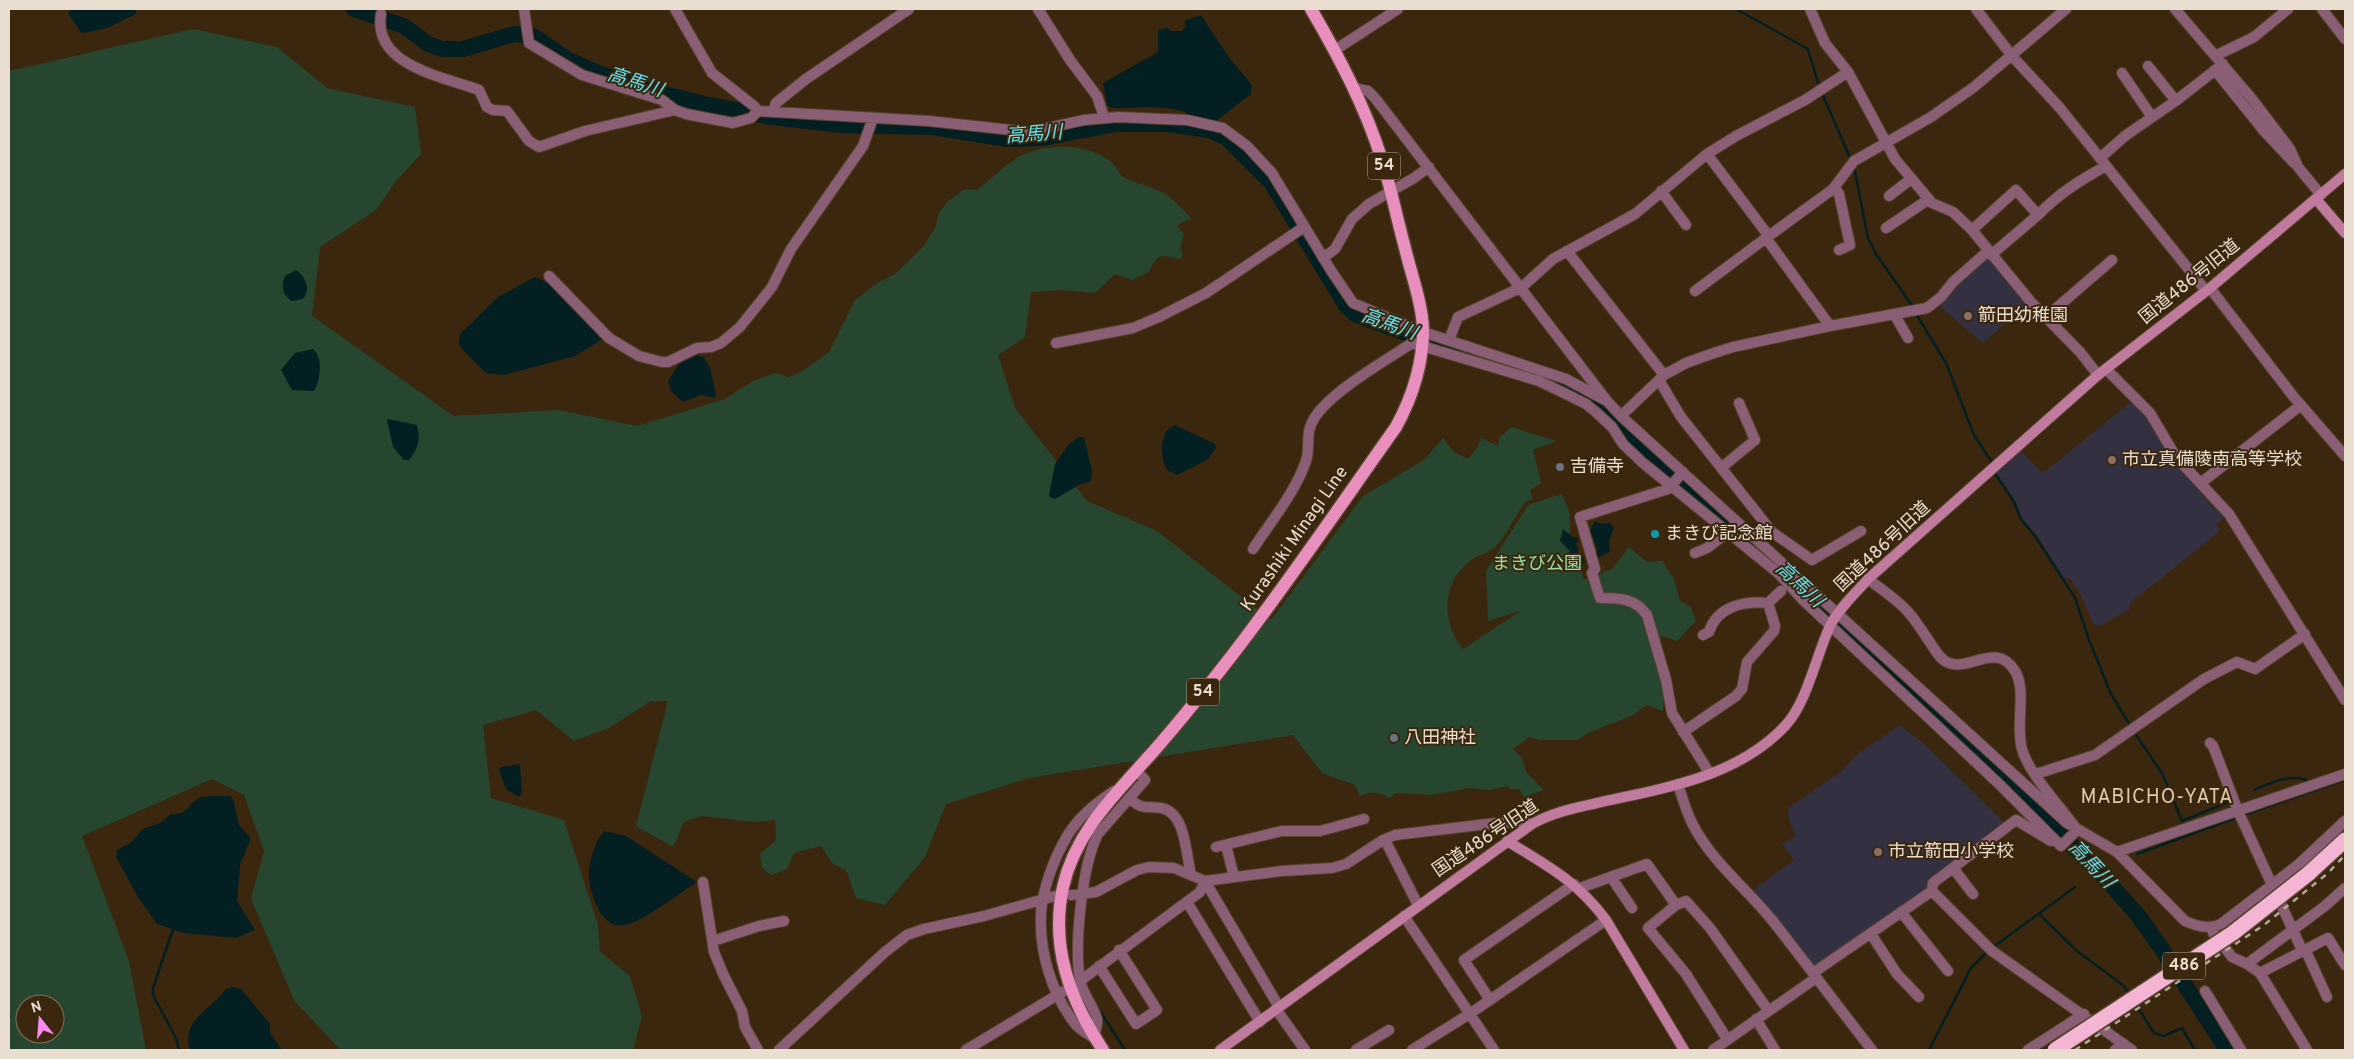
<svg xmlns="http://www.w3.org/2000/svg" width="2354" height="1059" font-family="Overpass,'Noto Sans JP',sans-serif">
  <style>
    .education { fill: #333041 }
    .green { fill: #27462f; fill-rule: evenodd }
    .water { fill: #041f22 }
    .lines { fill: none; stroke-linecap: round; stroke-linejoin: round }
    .stream { stroke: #041f22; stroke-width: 2.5 }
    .river { stroke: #041f22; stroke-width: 16 }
    .street-casing { stroke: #56442d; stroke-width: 12 }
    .secondary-casing { stroke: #56442d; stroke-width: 12 }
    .primary-casing { stroke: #56442d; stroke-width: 15 }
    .highway-casing { stroke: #56442d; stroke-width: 18 }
    .street { stroke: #8a5e74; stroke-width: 10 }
    .secondary { stroke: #bf7a9d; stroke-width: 10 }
    .primary { stroke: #e88fbd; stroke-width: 12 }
    .highway { stroke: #f4b4d3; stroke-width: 15 }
    .rail { stroke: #b6a897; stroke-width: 2.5; stroke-dasharray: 6 6; stroke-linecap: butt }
    .highway-bridge-casing { stroke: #56442d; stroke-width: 18; stroke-linecap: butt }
    .highway-bridge { stroke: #f4b4d3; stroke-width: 15 }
    .education-dot { fill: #8d6e63; stroke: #3a270e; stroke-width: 2 }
    .worship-dot { fill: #6b7280; stroke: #3a270e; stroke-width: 2 }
    .culture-dot { fill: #0f9aa8; stroke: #3a270e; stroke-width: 2 }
    .labels { text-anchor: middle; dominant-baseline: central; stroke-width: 4; stroke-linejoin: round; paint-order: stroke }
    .shield { fill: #3a270e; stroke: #b4a695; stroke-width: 1 }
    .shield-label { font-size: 16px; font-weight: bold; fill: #e9ddcf }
    .street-label { font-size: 18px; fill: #e9ddcf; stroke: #3a270e }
    .poi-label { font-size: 18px; fill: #e9ddcf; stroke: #3a270e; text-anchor: start }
    .park-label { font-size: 18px; fill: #94e1a7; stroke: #3a270e }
    .water-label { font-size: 19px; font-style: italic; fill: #64e0f0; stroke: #3a270e }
    .quarter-label { font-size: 20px; letter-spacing: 1px; fill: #e0c8ab; stroke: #3a270e }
  </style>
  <rect width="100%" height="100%" fill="#3a270e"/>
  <path class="education" d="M1983,258L1991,259L2029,303L1983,343L1938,305Z
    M2132,401L2143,413L2171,460L2224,518L2216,524L2221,530L2129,604L2130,609L2099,626L2093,624L2081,595L2070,579L2063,577L2037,535L2022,518L2015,501L1996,472L2020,450L2043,473Z
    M1900,725L1923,743L2005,823L1929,882L1923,893L1814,967L1752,891L1794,860L1782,844L1796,836L1789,821L1788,808L1842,771L1856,755Z"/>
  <path class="green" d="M193,29L277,47L327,88L415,107L421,154L396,181L376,210L320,247L312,316L454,416L559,410L637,426L725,399L753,381L775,373L788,377L801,372L829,352L855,300L879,282L895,274L923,247L935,228L939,213L948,201L965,189L977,190C988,181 1011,160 1022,155C1048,143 1087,143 1110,161C1116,165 1118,172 1122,176C1128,181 1152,187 1161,192C1174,198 1182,210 1192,219L1182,222L1177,226L1184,234L1180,247L1183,255L1180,259C1160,255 1158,252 1149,272L1132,280L1115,274L1095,293L1060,290L1031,292L1025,337L998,355L1015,408L1087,501L1157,531L1271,620L1363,496L1424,460L1443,438L1454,452L1468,459L1477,448L1481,438L1498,446L1500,437L1511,427L1557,441L1533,450L1541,483L1530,490L1533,499L1525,502C1518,512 1503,541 1495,547C1488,553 1478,555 1471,560C1441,582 1441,622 1463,649L1522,610L1488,621L1486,571L1528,505L1562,494L1570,514V536L1584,580L1612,569L1629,547L1647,562L1662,561L1674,579L1680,601L1691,607L1696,621L1677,641L1663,636L1650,638L1665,691L1663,711L1647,705L1633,715L1588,733L1578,740H1540L1529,737L1513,749L1522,758L1526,772L1544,790L1523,797L1520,789H1510L1506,786L1491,790L1469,788L1432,795L1396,793L1390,798C1379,791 1372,791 1360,796L1355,785L1322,773L1293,735L1029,778L946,804L925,857L885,905L856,898L846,870L833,864L821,846L794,853L787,869L771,875L762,868L760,854L776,840L775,820L755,822L702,816L684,822L673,847L636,826L668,701H651L609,728L574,741L536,710L483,725L491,798L564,820L598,925L600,952L630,976L642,1016L633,1050H341L295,1002L251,899L264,851L244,795L212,779L82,836L129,961L146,1050H9V71ZM25,1004H55V1034H25Z"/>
  <path class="water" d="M71,9H136V14L107,28L84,33L81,32L68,14Z
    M1201,15L1228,56L1252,85L1251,94L1216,121L1187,117L1185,112C1161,104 1135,109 1111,108L1107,105L1103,83L1158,52V31L1166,27L1172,31H1182L1186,26L1184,21Z
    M296,270C306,277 311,289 303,299L292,301C282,295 281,286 285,276Z
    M535,277C552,281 594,324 601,340L575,356L504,375L486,373L461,348L459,344L460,334L498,297Z
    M313,349C324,358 320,380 314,391L292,390L281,370L295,353Z
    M697,355L704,357L710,368L716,395L714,398L701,395L683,402L671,391L668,381L679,364Z
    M388,419L417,425C421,439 418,449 409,460H404L393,447L387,421Z
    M1175,425L1215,444L1216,448L1207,460L1177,475L1167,470C1160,457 1158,432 1175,425Z
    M1079,437H1084L1092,471L1091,481L1079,485L1055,499L1051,498L1049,495L1055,464L1069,444Z
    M1595,521L1601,524L1610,523L1614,528L1609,541L1610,552L1597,558L1595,552L1598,551L1590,530Z
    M1563,529L1573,537H1577L1578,541L1576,543L1579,555L1583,554L1585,563L1574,567L1566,563L1565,559L1570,551L1560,541Z
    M520,764L522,793L519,797L506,789L499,770L501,767Z
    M216,796H231L234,802L239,825L251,838L240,865L237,901L255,930L236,938L184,933L157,924L138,897L116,857L117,850L130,843L143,829L160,823L171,814C186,816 188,804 199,798C204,796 212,796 216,796Z
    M604,831L626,836L697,882C681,892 641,923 624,925C601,929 591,896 589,878C588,864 595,841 604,831Z
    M233,987L241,989L270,1024V1033L282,1050H190C181,1019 210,1011 226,989Z"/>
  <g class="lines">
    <path class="stream" d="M1736,9L1808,49L1819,86
      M1821,91L1851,160
      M1854,167L1868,238L1876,254L1913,307
      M1916,314L1946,363L1974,435L1991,461
      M1996,475L2013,500L2021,519L2035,536L2075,598L2089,640L2111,694L2131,727
      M2134,732L2162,773L2182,821L2231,801
      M2254,790C2270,783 2293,772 2310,782
      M2243,815L2345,780
      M2137,854L2238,817
      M2097,873L2103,870
      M2040,915L2077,951L2124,986L2130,995
      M173,929L153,988V995L176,1038L179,1050
      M1992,948L2075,887
      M2135,1003L2154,1033L2164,1036L2182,1028L2195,1050
      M1098,1008L1125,1050
      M1929,1050L1971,968L1988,951"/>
    <path class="river" d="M354,9L404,26L428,44L442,49H463L514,34L533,36L567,59L598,73L641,88L704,104L772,117L841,125L932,127L1007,139L1043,138L1116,124H1168L1209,130L1227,138L1271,182L1345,304L1355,314L1440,346L1541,376L1571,388L1605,409L1655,458L1775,564L1915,692L2099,872L2137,914L2162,949L2227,1050"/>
    <g class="street-casing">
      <path id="street" d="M524,9L529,43L582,75L662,100L675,110L686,114L733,123L751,118L758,111L929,121L1029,132L1084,120L1118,117L1187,120L1223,128L1247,146L1272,173L1332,272L1353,303L1423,332L1566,379L1605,400
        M675,9L712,73L754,106L758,111
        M1038,9L1070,60L1097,96L1104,117
        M1810,9L1825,43L1848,72L1895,159L1932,203L1953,212L1972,230L2031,302L2080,352L2098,375
        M1976,9L2012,56L2060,108L2206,291
        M2175,9L2252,99L2290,149L2298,167L2321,195
        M2322,9L2345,39
        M381,14C372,66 445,77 479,90L487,107L493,110L507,111L529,141L539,147L585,131L675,110
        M1335,50L1398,9
        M2215,56L2254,37L2288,9
        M2148,66L2176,101
        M2215,70L2264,131L2294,163
        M2122,73L2152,117
        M1354,88L1368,91L1375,98L1607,401L1621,416L2067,823L2117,852L2185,921C2197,926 2208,930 2221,924L2299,864L2345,821
        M773,111L776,103L806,79L909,9
        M1707,154L1768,235
        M2100,158L2125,136L2177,100L2223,64
        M1835,187L1839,194L1850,245L1839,250
        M1661,191L1686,225
        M1889,196L1911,179
        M1886,228L1929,199
        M1972,230L2016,190L2038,215C2058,194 2080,180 2106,166
        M1766,238L1833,189L1854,161L1931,117L1974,87L2066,9
        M1567,251L1664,375
        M1991,255L2038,215
        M1323,258L1335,249L1352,219L1369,204L1414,178L1429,167
        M549,276L609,338L639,356L662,362H668L697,348L711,347L721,343L740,327L772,287L791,249L863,146L873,118
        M2210,288L2293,396L2345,456
        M1695,291L1766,238L1830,326
        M1894,314L1908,338
        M2046,317L2112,260
        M1449,340L1458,317L1522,287L1553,259L1635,214L1707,154L1736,136L1805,100L1848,72
        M1056,343L1133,328L1159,317L1206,293L1304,227
        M2106,369L2150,413L2176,457L2229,514L2345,700
        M1659,380L1681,417L1772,532L1812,560L1861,531
        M1621,416L1664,375L1686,363L1711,354L1733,347L1830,326L1927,308L1941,297L1953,282L1988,251
        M1721,468L1755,440L1739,403
        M1683,472L1668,489L1580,517L1595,569L1592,573L1600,598C1619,598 1635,598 1647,615L1666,680L1672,713L1710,774
        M2202,482L2301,405
        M1253,549C1271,521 1295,493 1306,461C1311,446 1304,433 1315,417C1332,391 1385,361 1412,343L1539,381L1564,393L1586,404L1597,413L1612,427L1623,444L1643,463L1778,573L1803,600L1999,784L2061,846
        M1695,553L1707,548L1727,533
        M1868,579C1882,590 1898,600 1909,613C1917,622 1924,634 1931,644C1936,651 1940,660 1949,663C1971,671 1996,641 2015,671C2027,690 2015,725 2022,749C2028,773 2062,808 2077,830L2061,846
        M1703,635L1709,632C1717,606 1744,601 1768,603
        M1683,732L1736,696L1742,689L1747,662L1774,631L1775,626L1768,603L1781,591
        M2210,743L2213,746L2238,811L2302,950
        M2036,774L2095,755L2204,679L2237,662L2255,669L2305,634
        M1678,784C1682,797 1686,811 1692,823C1711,861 1746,888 1772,920C1806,963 1838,1007 1872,1050
        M1114,791C1095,804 1077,818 1066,838C1054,859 1042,890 1041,914C1039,952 1052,995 1076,1025C1080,1030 1088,1034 1094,1038C1095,1032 1098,1024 1097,1019C1093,1005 1082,993 1080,980C1074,945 1082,865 1098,834L1145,780L1137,771
        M1129,798C1145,812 1145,805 1161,808C1186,812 1186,855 1191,875
        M1383,840L1387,844L1418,905
        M1226,845L1234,877
        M1216,847L1282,831H1320L1364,819
        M2117,852L2345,774
        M1953,868L1973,894
        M1611,877L1632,908
        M1205,881L1282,871L1332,868L1346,864L1383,840L1395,835L1496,823L1521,822L1532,824
        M703,882L714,952L724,976L742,1011L745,1027L758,1050
        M1580,888L1647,864L1676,905L1686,901L1710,928L1768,1010
        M1932,891L1933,883L2016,820L2051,841
        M1071,895L1096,892L1137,870L1149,867L1174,868L1205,881L1279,1007
        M1187,902L1260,1022
        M1676,905L1648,928L1686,974L1727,1039
        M1901,912L1948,971
        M1404,916L1494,1050
        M2213,928V933L2232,957L2247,964L2260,973L2307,1050
        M1871,934L1897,974L1919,997
        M713,941L759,926L784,921
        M2305,949L2327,997
        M2247,964L2325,906L2345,888
        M1099,966L1136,1024L1157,1010L1119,950
        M1813,973L1932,891L1992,951L2132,1050
        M2260,973L2328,938L2345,965
        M1076,984L1200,892L1205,881
        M2205,991L2241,1050
        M1490,1000L1464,960L1574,884
        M1276,1009L1305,1050
        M1756,1019L1775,1050
        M779,1050L885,952L907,935L924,929L984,916L1055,896
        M966,1050L1064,991
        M1356,1050L1389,1030
        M1412,1050L1471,1013L1606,920
        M1713,1050L1816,978
        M2028,1050L2084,1014
        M2115,1050L2124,1044"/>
    </g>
    <g class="secondary-casing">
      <path id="secondary" d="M2316,199L2345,233
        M1507,841C1548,866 1577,881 1606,920L1684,1050
        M1220,1050L1532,824C1553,812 1575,808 1597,803C1663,788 1736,778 1785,726C1807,703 1816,656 1830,626C1839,608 1855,594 1868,579L2098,375L2210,288L2345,174"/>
    </g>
    <g class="primary-casing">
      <path id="primary" d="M1103,1050C1070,1000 1050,947 1063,887C1076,828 1122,788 1159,745C1185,715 1209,685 1233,654C1290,580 1342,503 1396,427C1413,396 1423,365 1423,329C1422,302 1411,274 1405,248C1397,219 1391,188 1382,160C1365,106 1339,57 1311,9"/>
    </g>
    <g class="highway-casing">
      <path id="highway" d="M2308,874L2345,840"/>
    </g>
    <use href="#street" class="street"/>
    <use href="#secondary" class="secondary"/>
    <use href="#primary" class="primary"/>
    <use href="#highway" class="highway"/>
    <path class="rail" d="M2075,1050L2264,925L2328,873L2345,855"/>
    <g class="highway-bridge-casing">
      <path id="highway-bridge" d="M2055,1050L2233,933L2308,874"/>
    </g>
    <use href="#highway-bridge" class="highway-bridge"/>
  </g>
  <g class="education-dot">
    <circle cx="1968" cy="316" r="5"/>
    <circle cx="2112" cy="460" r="5"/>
    <circle cx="1878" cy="852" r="5"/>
  </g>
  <g class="worship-dot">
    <circle cx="1560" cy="467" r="5"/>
    <circle cx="1394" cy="738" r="5"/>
  </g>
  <circle class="culture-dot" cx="1655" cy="534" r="5"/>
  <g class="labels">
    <g class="shield">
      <rect x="1368" y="152.5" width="32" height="27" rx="4"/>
      <rect x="1187" y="678.5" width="32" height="27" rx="4"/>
      <rect x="2163" y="952.5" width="42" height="27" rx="4"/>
    </g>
    <g class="shield-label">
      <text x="1384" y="166">54</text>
      <text x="1203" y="692">54</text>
      <text x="2184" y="966">486</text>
    </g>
    <g class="street-label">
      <text transform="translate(2190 282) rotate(-39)">国道486号旧道</text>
      <text transform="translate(1295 539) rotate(-55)">Kurashiki Minagi Line</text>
      <text transform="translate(1883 547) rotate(-43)">国道486号旧道</text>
      <text transform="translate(1486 839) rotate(-34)">国道486号旧道</text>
    </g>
    <g class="poi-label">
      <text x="1978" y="316">箭田幼稚園</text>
      <text x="2122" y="460">市立真備陵南高等学校</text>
      <text x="1570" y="467">吉備寺</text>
      <text x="1665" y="534">まきび記念館</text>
      <text x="1404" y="738">八田神社</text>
      <text x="1888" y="852">市立箭田小学校</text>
    </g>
    <g class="park-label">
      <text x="1537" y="564">まきび公園</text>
    </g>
    <g class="water-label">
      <text transform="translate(635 83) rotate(18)">高馬川</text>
      <text transform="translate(1034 135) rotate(-4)">高馬川</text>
      <text transform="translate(1389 325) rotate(20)">高馬川</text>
      <text transform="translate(1799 585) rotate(43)">高馬川</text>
      <text transform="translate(2091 865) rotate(47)">高馬川</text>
    </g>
    <g class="quarter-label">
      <text x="2157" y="798">MABICHO-YATA</text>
    </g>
  </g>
  <rect width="2354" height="1059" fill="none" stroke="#e9ddcf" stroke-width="20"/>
  <g transform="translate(40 1019) rotate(343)"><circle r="24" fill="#3a270e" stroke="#80705b"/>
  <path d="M0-4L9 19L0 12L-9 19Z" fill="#f788ec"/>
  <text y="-8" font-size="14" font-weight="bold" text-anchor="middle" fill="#e9ddcf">N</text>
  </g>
</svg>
